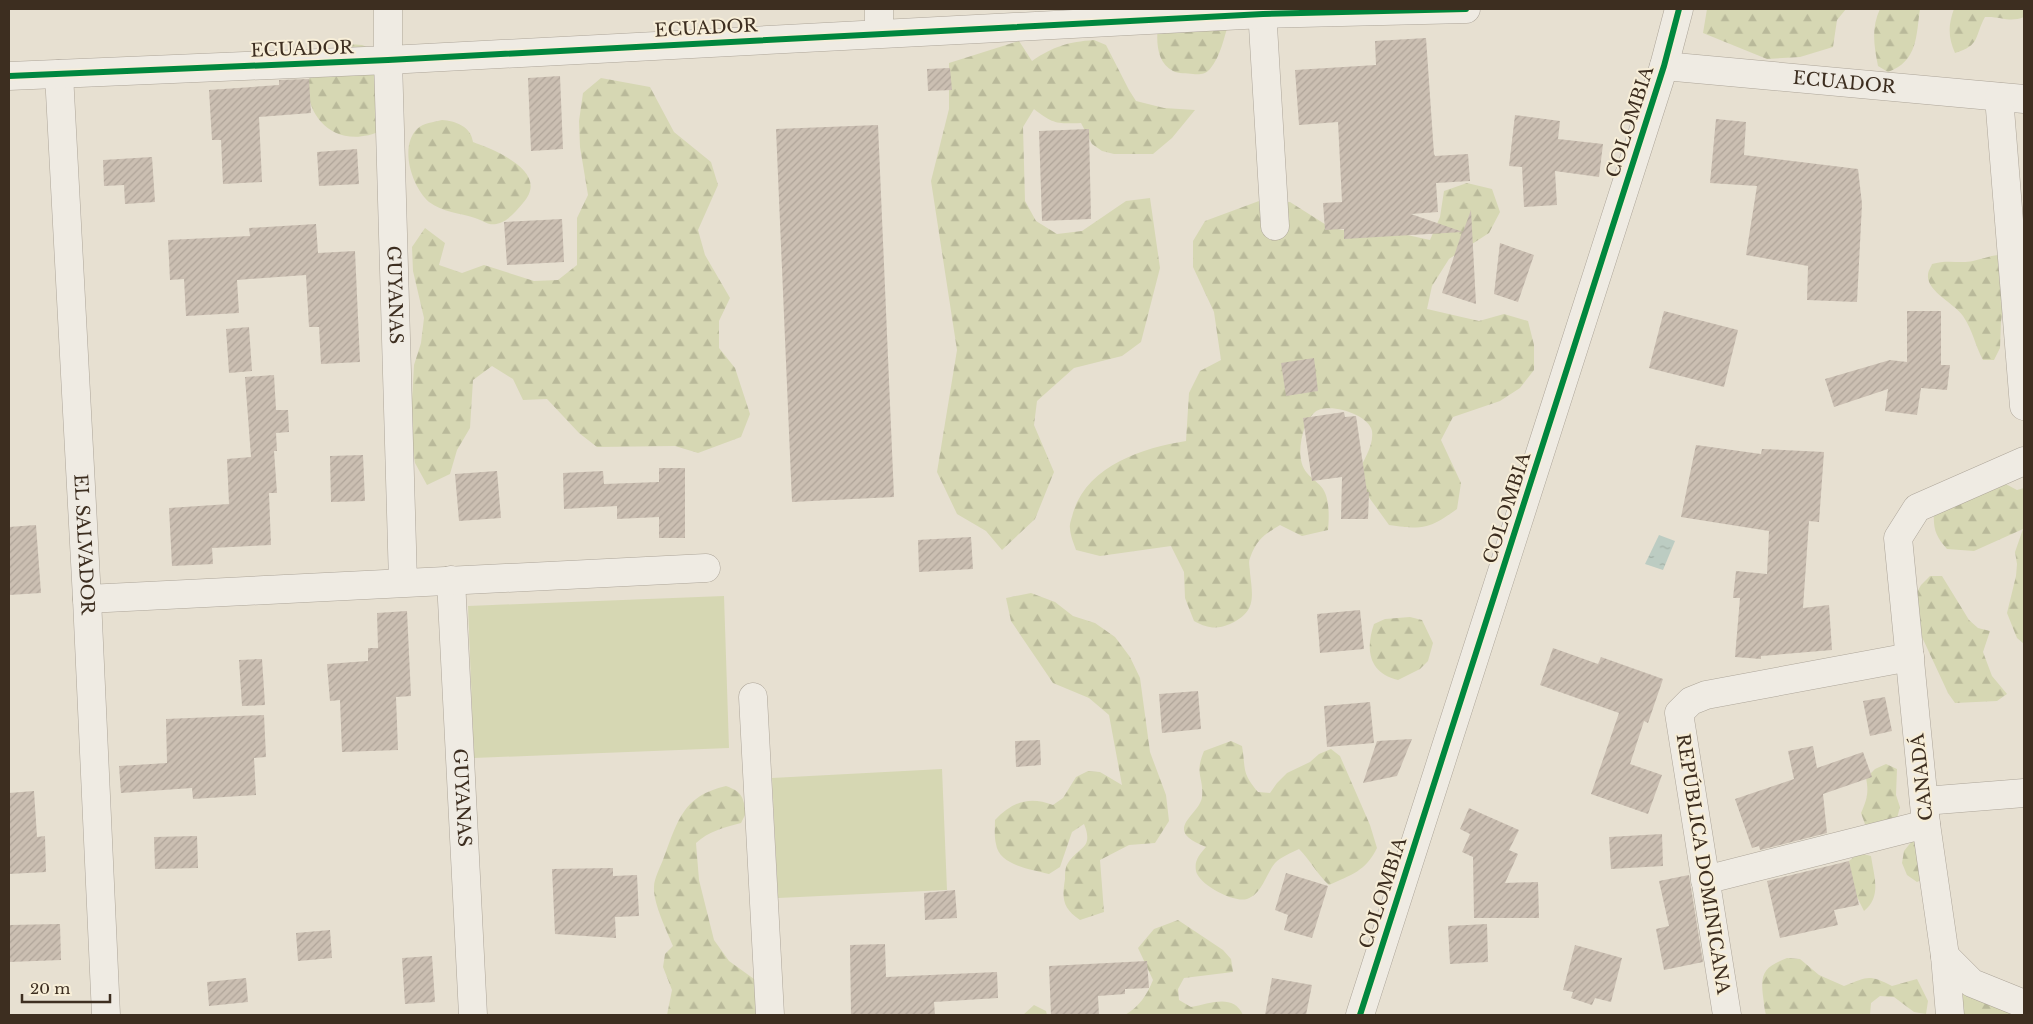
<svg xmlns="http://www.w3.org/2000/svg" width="2033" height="1024" font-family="'Libre Baskerville',serif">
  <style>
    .grass { fill: #d6d7b3 }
    .forest { fill: url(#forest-firs) }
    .water { fill: url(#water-ripples) }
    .building { fill: url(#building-hatch) }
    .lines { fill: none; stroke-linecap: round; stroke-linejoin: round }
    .minor-casing { stroke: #ada599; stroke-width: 29 }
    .minor { stroke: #efebe3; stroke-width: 28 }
    .cycleway-casing { stroke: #f7eed8; stroke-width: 9 }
    .cycleway { stroke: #00873e; stroke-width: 6 }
    .labels { text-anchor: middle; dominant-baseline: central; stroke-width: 4; stroke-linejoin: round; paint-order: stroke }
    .street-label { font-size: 18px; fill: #3d2e20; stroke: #f7eed8 }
  </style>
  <defs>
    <pattern id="forest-firs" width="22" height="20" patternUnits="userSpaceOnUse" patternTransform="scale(1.25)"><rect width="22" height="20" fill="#d6d7b3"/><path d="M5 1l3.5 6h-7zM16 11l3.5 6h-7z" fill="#b9b99a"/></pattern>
    <pattern id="water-ripples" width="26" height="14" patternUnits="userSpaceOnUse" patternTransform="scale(1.25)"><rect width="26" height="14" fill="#bcccc2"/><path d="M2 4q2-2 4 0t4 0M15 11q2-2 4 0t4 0" fill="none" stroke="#a2b0a6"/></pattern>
    <pattern id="building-hatch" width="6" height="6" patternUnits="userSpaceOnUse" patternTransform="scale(1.25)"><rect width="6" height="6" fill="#cbbfb2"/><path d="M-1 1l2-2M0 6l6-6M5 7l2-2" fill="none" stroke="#afa499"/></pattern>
  </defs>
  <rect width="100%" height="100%" fill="#e7e0d1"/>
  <path class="grass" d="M724,596L729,748L474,758L468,606Z
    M942,769L947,890L778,898L772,778Z"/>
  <path class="forest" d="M1707,9H1846L1837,20L1833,47L1800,57L1767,59L1703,33Z
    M1880,9H1920C1916,36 1918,61 1888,72L1878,66C1874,46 1871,28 1880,9Z
    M1954,9H2024V17C2009,23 2001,16 1985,17C1974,37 1981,45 1955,53C1948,37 1948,25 1954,9Z
    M1229,22C1224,37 1221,56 1210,69C1206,74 1199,75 1193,74C1187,73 1178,74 1173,71C1157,63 1156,42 1158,26Z
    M1094,40L1106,45L1129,90L1136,101L1164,108L1195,110L1172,138L1153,154H1114L1102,151L1092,144L1081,123C1057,124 1053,124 1034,109L1023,127L1025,201L1036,221L1057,234L1082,231L1126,201L1150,198L1160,268L1141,342L1122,356L1074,368L1037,401L1034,425L1054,472L1035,519L1002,550L986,531L957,514L937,472L957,350L931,181L949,109V63L1019,41L1032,61C1054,46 1068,42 1094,40Z
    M349,44L362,45L387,55L383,130C310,164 276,59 349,44Z
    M601,78L650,87L674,132L711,162L718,185L698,230L705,255L730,298L719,321V348L735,368L750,414L741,437L698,453L675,446L597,447L579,433L547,399L523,400L513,379L492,366L473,380L470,428L457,450L450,474L427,485L415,463L410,438L414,365L421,343L424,318L413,271L412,247L425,228L445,243L439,265L462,273L484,265L534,281L558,280L577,265V218L588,195L580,147L579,121L583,93Z
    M442,120C455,121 471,126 473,142C495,150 551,172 523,203C516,211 510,219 500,223C489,227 485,221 475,218C460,213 442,212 429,202C412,187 399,147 417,129C423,123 434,122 442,120Z
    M1467,183L1492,189L1500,212L1489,233L1449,259L1432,286L1427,309L1479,321L1504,314L1528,321L1534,345V370L1520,388L1500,401L1453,417L1441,440L1461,483L1457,509C1429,529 1423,530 1389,525L1360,485L1357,474C1363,461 1374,446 1372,431C1369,414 1326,401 1314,413C1310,416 1306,425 1304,429C1300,443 1297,461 1307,473C1312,479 1319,483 1323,489C1330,500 1329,519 1328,530L1302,536L1280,525C1264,535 1257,539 1250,558C1248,562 1250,568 1250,573C1253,598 1256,612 1230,624C1216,630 1207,628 1194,621L1185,598L1184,572L1171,546L1100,556L1076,550C1074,544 1070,535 1070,528C1069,524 1072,518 1073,513C1087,466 1142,448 1186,441L1189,393L1200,371L1221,360L1214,312L1193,267V241L1205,221L1259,201L1290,202L1331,228L1355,232L1380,229L1430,240L1440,217L1444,191Z
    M1998,255L2008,261L2007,285L2001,321L2000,348L1994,360H1983C1975,345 1973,331 1963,316C1955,304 1926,291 1928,275C1928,271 1931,267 1932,264C1948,259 1960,264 1973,261C1982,259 1989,256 1998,255Z
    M1983,472L2017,490L2024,488V644L2017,638L2007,613L2016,576L2017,564L2015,552L2023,529L1974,551L1947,549C1936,537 1933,529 1934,513Z
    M1930,576H1942L1969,620L1978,628L1990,631L1983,652L1992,676L2007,694L1997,701L1955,703L1948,693L1915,622V596L1921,585Z
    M1031,593L1055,602L1073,616L1095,623L1115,637L1130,657L1140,678L1150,752L1166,795L1169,821L1155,843L1129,845L1100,860L1104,912L1080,920C1062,908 1062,898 1065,879C1065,874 1065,867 1068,863C1079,846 1094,849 1084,824L1072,832L1060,867L1049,874C1032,869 999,866 996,844C994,836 995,827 995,820C1013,801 1030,796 1053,805L1063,798L1076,777L1088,771L1100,772L1122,785L1109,715L1089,698L1053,683L1011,621L1006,598Z
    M1410,617L1422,620L1433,643L1428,661L1420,669L1398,680C1369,673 1365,650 1374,624L1385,619Z
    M1231,741L1242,746C1246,769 1241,772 1258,792L1270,793L1277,783L1287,773L1310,762L1319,754L1331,749L1340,756L1370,825L1377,848C1366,871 1351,875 1329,885C1317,874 1310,860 1299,849C1291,853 1281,857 1275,863C1266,874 1262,894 1247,899C1234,903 1199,885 1196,871C1194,860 1200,854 1206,847C1160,830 1200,815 1202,797C1204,776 1194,775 1204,751Z
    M1886,764L1897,769L1896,795L1900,807L1897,818L1876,830L1865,824L1861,813C1867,800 1869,792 1866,778L1875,769Z
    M726,786C742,792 743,796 746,813L741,823C723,828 709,831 696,843L699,880L714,940L729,961L761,984L774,1015H667L672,990L663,967L665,954L673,946C667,931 653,903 654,887C654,878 661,866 664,857C678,820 683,796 726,786Z
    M1923,836L1928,877L1917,882L1907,875L1902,863L1904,851L1912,841Z
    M1859,853L1871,856C1874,877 1882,896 1864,911L1853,889L1849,861Z
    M1178,920L1223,950L1231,959L1233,972L1184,978L1178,989L1179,1000L1191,1007C1210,1004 1233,993 1243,1015H1125C1139,1007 1147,995 1153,980L1138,948L1154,929Z
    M1787,958L1800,959L1819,975L1844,986C1868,977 1868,974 1892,986L1917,979L1928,1001L1926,1014L1914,1012L1894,997L1880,996L1871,1003L1870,1015H1766C1764,1009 1764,1002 1763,996C1760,972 1765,967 1787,958Z
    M1949,982L2024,1015H1935V989Z
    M1034,1005L1046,1011L1047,1015H1023Z"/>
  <path class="water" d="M1659,535L1675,541L1663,570L1645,564Z"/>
  <path class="building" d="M1426,38L1434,154L1435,156L1468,154L1470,181L1436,183L1438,212L1411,214L1463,232L1471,210L1476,304L1442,293L1462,232L1344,239V229L1325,230L1323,203L1342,202L1338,122L1299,125L1295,70L1376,65L1375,41Z
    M950,68L952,90L928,91L927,69Z
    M560,76L563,149L531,151L528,78Z
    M309,79L311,113L259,117L262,182L223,184L221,140H212L209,90L279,85V80Z
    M1515,115L1560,121L1558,139L1603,144L1599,177L1555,171L1557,205L1524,207L1522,167L1509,166Z
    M1716,119L1746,122L1744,155L1858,169L1862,204L1857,302L1807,300L1808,266L1746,255L1757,186L1710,183Z
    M878,125L894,497L792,502L776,129Z
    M1089,129L1091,219L1042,221L1039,131Z
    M357,149L359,184L319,186L317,152Z
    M152,157L155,202L125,204L124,185L104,186L103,160Z
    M562,219L564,262L507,265L504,222Z
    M316,224L318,253L355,251L360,362L321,364L319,327H309L306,275L237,280L239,313L186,316L184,279L170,280L168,240L250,236L249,228Z
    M1500,243L1534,255L1518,302L1494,294Z
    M1664,311L1738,330L1724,387L1649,368Z
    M1907,311H1941V365H1950L1947,390L1921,388L1917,415L1885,411L1888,389L1834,407L1825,379L1890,360L1907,362Z
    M249,327L252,371L229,373L226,329Z
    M1314,358L1318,391L1286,396L1281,363Z
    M274,375L276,410H288L289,432L276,433L277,451H274L277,493H269L271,545L212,548L213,564L172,566L169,508L229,504L227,459L251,457L245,377Z
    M1344,412L1345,417L1356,416L1367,492H1369L1368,519H1341L1342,477L1312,481L1303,418Z
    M1696,445L1761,454L1762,449L1824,452L1819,522L1809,521L1803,608L1829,605L1832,650L1761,656V659L1735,657L1740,598H1733L1736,571L1767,574L1769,531L1681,517Z
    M363,455L365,501L331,502L330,456Z
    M659,468H685V538H659V517L617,519V506L564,509L563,473L603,471L604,484L659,482Z
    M497,471L501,518L459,521L455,474Z
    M36,525L41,593L9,595V527Z
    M971,537L973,569L919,572L918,540Z
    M1360,610L1364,649L1320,653L1317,614Z
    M407,611L411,696L396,697L398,750L342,752L340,700L330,701L327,664L368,661V648H378L377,613Z
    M1553,648L1598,664L1601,657L1663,679L1648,723L1644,721L1630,764L1662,775L1648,814L1591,794L1619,713L1540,685Z
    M262,659L265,705L242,706L239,660Z
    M1198,691L1201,729L1162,733L1159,694Z
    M1885,697L1892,731L1870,736L1863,701Z
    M1370,702L1374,743L1327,747L1324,706Z
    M264,715L266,757L254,758L256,795L193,799L192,788L121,793L119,766L167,763L166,719Z
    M1412,739L1397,776L1363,783L1377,741Z
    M1040,740L1041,765L1016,767L1015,741Z
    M1813,746L1817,768L1863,752L1872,777L1823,794L1827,833L1760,850L1759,846L1752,848L1735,799L1794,779L1788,751Z
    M34,791L37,837L45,836L46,872L9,874V793Z
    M1469,808L1519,830L1509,850L1518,854L1505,883L1538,882L1539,918H1474L1473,857L1462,852L1470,834L1460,829Z
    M1662,834L1663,866L1611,869L1609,837Z
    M197,836L198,868L155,869L154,837Z
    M1849,861L1859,905L1834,910L1838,925L1780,938L1767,881Z
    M613,868V876L637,875L639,916L615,917L616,938L555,934L552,869Z
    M1286,873L1328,886L1312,938L1284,930L1288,915L1275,910Z
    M1689,875L1703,962L1664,970L1656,929L1669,926L1659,881Z
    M955,890L957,918L925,920L924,893Z
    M60,924L61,960L9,962V925Z
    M1487,924L1488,962L1450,964L1448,926Z
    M330,930L332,958L298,961L296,933Z
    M885,944L886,977L997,972L998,998L934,1002L935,1015H851L850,945Z
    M1575,945L1622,958L1611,1002L1595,998L1592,1005L1571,998L1573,992L1563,990Z
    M432,956L435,1002L405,1004L402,958Z
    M1147,961L1149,988L1125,989V994L1098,996L1099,1015H1051L1049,966Z
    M246,978L248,1002L209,1006L207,982Z
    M1272,978L1312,985L1306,1015H1265Z"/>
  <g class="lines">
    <g class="minor-casing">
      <g id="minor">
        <path id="s1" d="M388,9V60L403,582"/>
        <path d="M879,9V33"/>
        <path d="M1262,9L1275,226"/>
        <path id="s2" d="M1664,66L2024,99"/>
        <path id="s3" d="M59,74L87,599L106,1015"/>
        <path d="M9,76L388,60L1263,14L1466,9"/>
        <path d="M1999,97L2024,406"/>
        <path id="s4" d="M451,580L473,1015"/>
        <path d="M87,599L706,568"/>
        <path d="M753,697L770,1015"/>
        <path d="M1924,801L2024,793"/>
        <path d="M1705,880L1926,824"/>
        <path d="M1945,956L1972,983L2024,1004"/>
        <path d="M1360,1015L1664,66L1679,9"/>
        <path d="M1727,1015L1679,713L1691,701L1706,695L1910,657"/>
        <path d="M1950,1015L1945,956L1926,824L1898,538L1917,508L2024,461"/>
      </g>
    </g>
    <use href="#minor" class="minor"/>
    <g class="cycleway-casing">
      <path id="cycleway" d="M9,76L388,60L1263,14L1466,9
        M1360,1015L1664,66L1679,9"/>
    </g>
    <use href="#cycleway" class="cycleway"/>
  </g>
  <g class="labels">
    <g class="street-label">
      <text transform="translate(706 28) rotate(-3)">ECUADOR</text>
      <text transform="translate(302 49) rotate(-2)">ECUADOR</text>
      <text stroke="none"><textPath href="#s2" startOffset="181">ECUADOR</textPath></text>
      <text transform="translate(1630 122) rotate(-72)">COLOMBIA</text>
      <text stroke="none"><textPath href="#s1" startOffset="286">GUYANAS</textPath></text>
      <text transform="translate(1507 508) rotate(-72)">COLOMBIA</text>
      <text stroke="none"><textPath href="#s3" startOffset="471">EL SALVADOR</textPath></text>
      <text transform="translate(1922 777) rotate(-96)">CANADÁ</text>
      <text stroke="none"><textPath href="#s4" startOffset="218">GUYANAS</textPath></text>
      <text transform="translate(1703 864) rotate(81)">REPÚBLICA DOMINICANA</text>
      <text transform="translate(1383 893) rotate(-72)">COLOMBIA</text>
    </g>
  </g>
  <rect width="2033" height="1024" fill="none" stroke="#3d2e20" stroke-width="20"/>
  <path d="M22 994v8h88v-8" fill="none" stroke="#3d2e20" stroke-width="2.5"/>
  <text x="30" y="994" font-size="15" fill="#3d2e20" stroke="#f7eed8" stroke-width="4" paint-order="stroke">20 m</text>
</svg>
